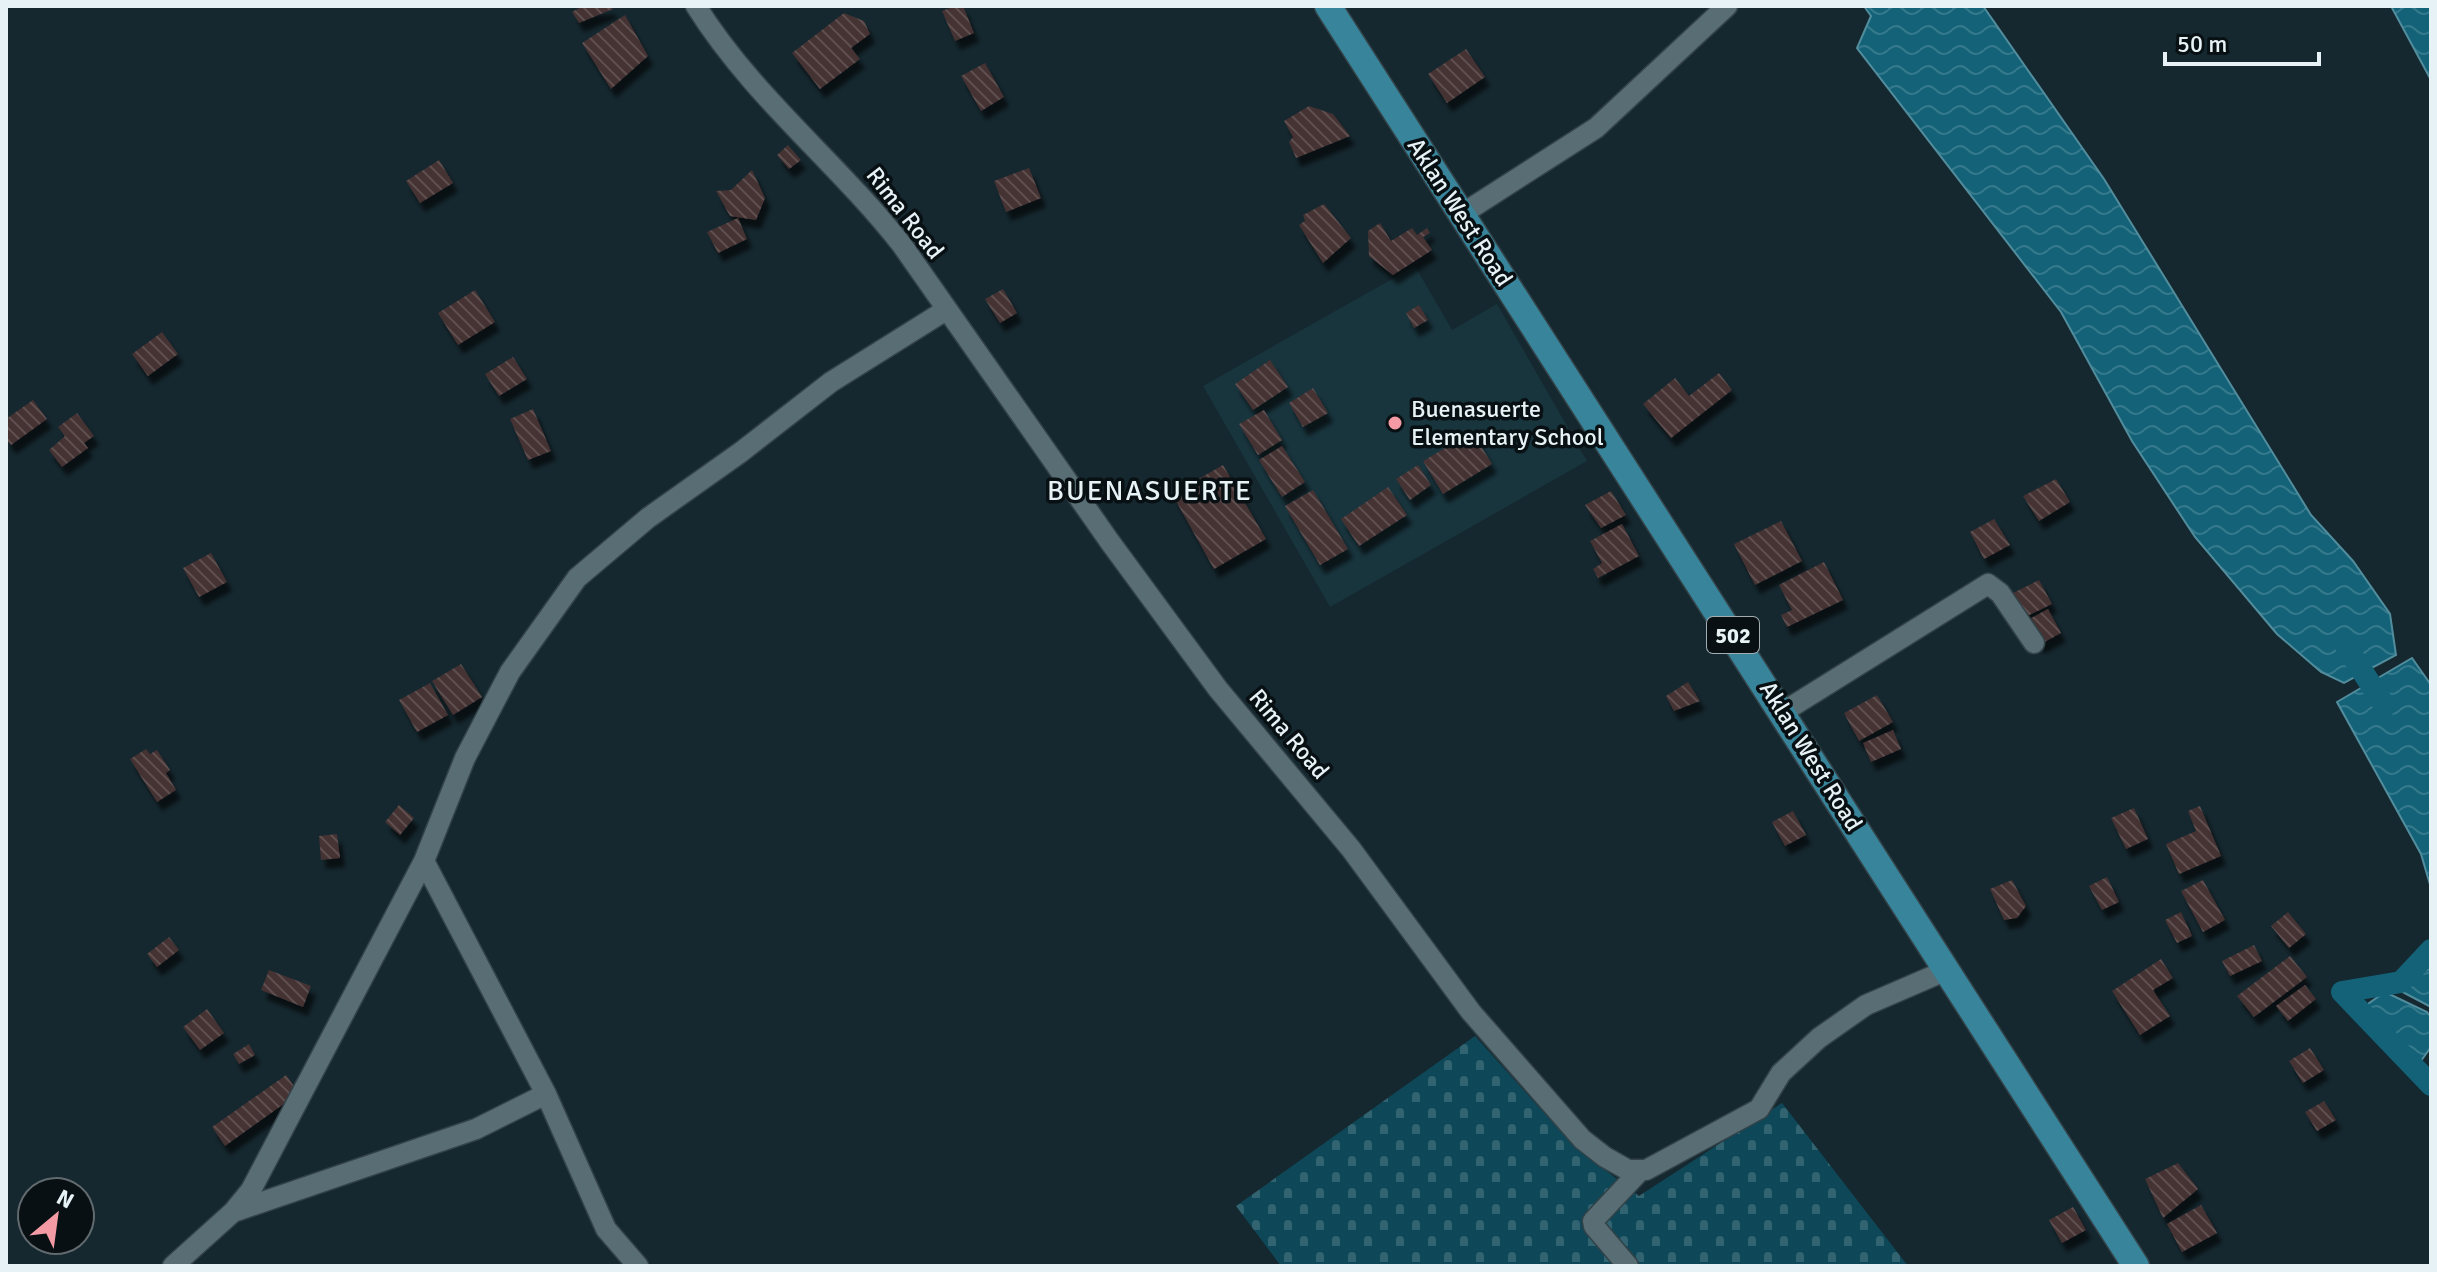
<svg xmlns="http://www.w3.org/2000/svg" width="2437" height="1272" font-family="Signika,sans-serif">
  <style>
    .built { fill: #18343d }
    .cemetery { fill: url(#cemetery-stones) }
    .water { fill: url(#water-waves); stroke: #528d9e; stroke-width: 2 }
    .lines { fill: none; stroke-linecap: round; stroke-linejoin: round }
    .canal { stroke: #136278; stroke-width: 22 }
    .building { fill: url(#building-back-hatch); filter: url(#shadow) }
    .minor-casing { stroke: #334248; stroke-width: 23 }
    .major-casing { stroke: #334248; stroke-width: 29 }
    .minor { stroke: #586d74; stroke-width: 20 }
    .major { stroke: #38849a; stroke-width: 26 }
    .poi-dot { fill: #f49aa4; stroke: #081013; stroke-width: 3 }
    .labels { text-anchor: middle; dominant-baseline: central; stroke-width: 7; stroke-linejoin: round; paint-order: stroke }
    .shield { fill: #081013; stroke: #a3aeb2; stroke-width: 2 }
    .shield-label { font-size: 22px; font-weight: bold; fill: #e6f2f6 }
    .street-label { font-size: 24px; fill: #e6f2f6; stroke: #081013 }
    .poi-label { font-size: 24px; fill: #e6f2f6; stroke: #081013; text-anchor: start }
    .quarter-label { font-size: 28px; letter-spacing: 2px; fill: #e6f2f6; stroke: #081013 }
  </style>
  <defs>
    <pattern id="cemetery-stones" width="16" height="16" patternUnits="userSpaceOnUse" patternTransform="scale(2)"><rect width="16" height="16" fill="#0e4858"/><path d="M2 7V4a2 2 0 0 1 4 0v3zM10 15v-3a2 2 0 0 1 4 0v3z" fill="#316371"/></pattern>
    <pattern id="water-waves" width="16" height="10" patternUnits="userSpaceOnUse" patternTransform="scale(2)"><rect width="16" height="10" fill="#136278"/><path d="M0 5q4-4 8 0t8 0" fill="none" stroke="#35798c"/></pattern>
    <pattern id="building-back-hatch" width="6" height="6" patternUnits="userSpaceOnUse" patternTransform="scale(2)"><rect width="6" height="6" fill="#443132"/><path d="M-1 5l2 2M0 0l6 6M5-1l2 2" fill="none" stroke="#5f4f50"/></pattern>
    <filter id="shadow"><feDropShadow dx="5" dy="9" stdDeviation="2" flood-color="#0009"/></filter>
  </defs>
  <rect width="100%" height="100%" fill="#15282f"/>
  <path class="built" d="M1415,266L1452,330L1497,304L1587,461L1330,607L1203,386Z"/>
  <path class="cemetery" d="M1475,1036L1574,1146L1639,1196L1782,1103L1908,1266H1281L1236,1206Z"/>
  <path class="water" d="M1864,6H1983L2104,179L2311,515L2353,561L2390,614L2396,655L2344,683L2321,672L2277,634L2195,537L2132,441L2061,312L1857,48L1871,16Z
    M2391,6H2431V80Z
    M2412,658L2431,685V888L2421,854L2337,702Z
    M2431,968V1007L2393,987Z
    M2385,992L2427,1012L2431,1017V1047L2418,1065L2365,1006Z"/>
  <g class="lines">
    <path class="canal" d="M2347,648L2385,706
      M2431,950L2401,982L2342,992L2431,1085"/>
  </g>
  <path class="building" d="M583,6H611L613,9L579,23L572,12Z
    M955,6H963L974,33L955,41L942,11Z
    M844,13L864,21L870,34L851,48L860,59L820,89L792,53Z
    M625,15L648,56L611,89L582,43Z
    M1466,49L1485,77L1447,103L1428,74Z
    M985,63L1004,97L981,111L961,76Z
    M1309,106L1333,114L1350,136L1296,158L1289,142L1293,137L1284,121Z
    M788,145L801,160L789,169L777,155Z
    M439,160L453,183L420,203L406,181Z
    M1029,168L1041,198L1006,212L994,181Z
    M752,170L765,198L756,220L730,216L716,191L731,190Z
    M1324,204L1351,238L1323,263L1299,225L1305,221L1303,215Z
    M738,218L747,239L718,253L707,232Z
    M1380,223L1391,241L1412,228L1417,235L1427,228L1430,233L1423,237L1432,250L1393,275L1369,256L1368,231Z
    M1003,289L1017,313L1000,323L985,299Z
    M475,290L495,322L458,345L438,313Z
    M1419,305L1428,320L1414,328L1406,313Z
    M162,332L178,354L148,376L132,354Z
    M513,357L527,379L499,396L485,374Z
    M1270,360L1288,387L1253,410L1235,384Z
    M1719,373L1732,390L1671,438L1643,404L1675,378L1689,396Z
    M1313,388L1328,413L1303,427L1289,403Z
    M33,400L47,419L11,445L6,439V419Z
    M533,409L551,451L528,460L510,419Z
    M1264,410L1282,440L1258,455L1239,424Z
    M77,413L94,436L84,443L88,448L62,467L49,450L65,436L58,427Z
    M1472,432L1492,464L1443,494L1423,461Z
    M1282,446L1305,482L1282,497L1259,460Z
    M1223,465L1266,539L1214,569L1172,494Z
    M1418,465L1431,485L1410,500L1396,479Z
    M2056,479L2070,502L2039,521L2023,496Z
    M1388,487L1407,515L1359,546L1341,519Z
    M1313,490L1348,549L1320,565L1285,506Z
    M1611,491L1626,515L1601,528L1585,505Z
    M1994,519L2010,545L1984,559L1970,532Z
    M1781,521L1802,561L1755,585L1734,544Z
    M1622,524L1639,556L1598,578L1593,569L1602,563L1590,541Z
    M211,553L227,582L199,597L183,568Z
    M1824,562L1843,600L1787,627L1781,615L1792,610L1779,585Z
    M2039,580L2052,604L2021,619L2009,595Z
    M2048,609L2061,633L2039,645L2026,621Z
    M461,664L482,697L453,715L432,681Z
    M1688,682L1700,701L1674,711L1666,696Z
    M430,683L448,715L417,732L399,700Z
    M1877,695L1893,722L1859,741L1844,713Z
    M1893,730L1901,749L1871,762L1863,743Z
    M146,749L150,754L157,750L170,770L166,773L176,790L157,802L130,759Z
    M399,805L414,818L400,835L385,822Z
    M2200,806L2221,856L2179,874L2166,844L2196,831L2188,811Z
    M2134,808L2148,839L2126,849L2111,818Z
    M1793,811L1806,835L1785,846L1772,822Z
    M337,834L340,858L321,860L319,836Z
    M2107,877L2119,902L2102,910L2089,886Z
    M2012,880L2026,906L2017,918L2004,920L1990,889Z
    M2203,880L2225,920L2203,932L2181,891Z
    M2181,912L2192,936L2177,943L2165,920Z
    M2288,912L2306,934L2289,948L2271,926Z
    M169,937L179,950L157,967L147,954Z
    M2254,945L2262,961L2230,976L2222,961Z
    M2290,956L2307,977L2254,1017L2237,996Z
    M2161,959L2173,978L2153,990L2170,1016L2140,1035L2112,991Z
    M269,970L311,986L303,1007L261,990Z
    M2305,985L2316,999L2288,1021L2276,1006Z
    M207,1009L224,1033L200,1050L183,1027Z
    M249,1044L255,1055L239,1064L233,1054Z
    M2310,1048L2324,1070L2303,1083L2289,1061Z
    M286,1075L299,1093L225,1146L212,1127Z
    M2324,1101L2336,1120L2317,1131L2305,1112Z
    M2178,1163L2198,1189L2163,1218L2145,1179Z
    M2201,1205L2217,1233L2182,1252L2167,1224Z
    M2073,1207L2086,1230L2062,1243L2049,1220Z"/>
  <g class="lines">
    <g class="minor-casing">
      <path id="minor" d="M696,6C753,97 836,161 902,245L1110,542L1218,689L1351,849L1471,1012L1582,1139L1605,1157L1628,1170H1646L1759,1109L1781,1073L1819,1038L1866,1005L1947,970
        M1462,214L1596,128L1727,6
        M1783,712L1988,584L2000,593L2034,643
        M424,861L546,1094L606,1229L638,1266
        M236,1211L476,1129L546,1094
        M173,1266L233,1212L251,1190L424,861L465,758L510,672L577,578L648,518L741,452L831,382L946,310
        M1628,1266L1594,1226L1593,1221L1639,1172"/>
    </g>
    <g class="major-casing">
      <path id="major" d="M1328,6L2136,1266"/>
    </g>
    <use href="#minor" class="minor"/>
    <use href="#major" class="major"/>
  </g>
  <circle class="poi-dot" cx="1395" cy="423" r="8"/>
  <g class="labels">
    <rect class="shield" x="1707" y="617" width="52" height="36" rx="6"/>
    <g class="shield-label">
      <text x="1733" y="635">502</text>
    </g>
    <g class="street-label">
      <text transform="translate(1460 212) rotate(57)">Aklan West Road</text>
      <text transform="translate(905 213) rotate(52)">Rima Road</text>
      <text transform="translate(1289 734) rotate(50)">Rima Road</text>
      <text transform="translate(1811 756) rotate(58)">Aklan West Road</text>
    </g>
    <g class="poi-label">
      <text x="1411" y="409">Buenasuerte<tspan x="1411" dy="28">Elementary School</tspan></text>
    </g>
    <g class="quarter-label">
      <text x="1150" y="491">BUENASUERTE</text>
    </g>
  </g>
  <rect width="2437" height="1272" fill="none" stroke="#e6f2f6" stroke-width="16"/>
  <g transform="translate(56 1216) rotate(29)"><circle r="38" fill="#081013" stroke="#616a6e" stroke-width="2"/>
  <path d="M0-6L14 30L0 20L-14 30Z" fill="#f49aa4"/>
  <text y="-12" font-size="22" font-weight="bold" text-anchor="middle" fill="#e6f2f6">N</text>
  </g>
  <path d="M2165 52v12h154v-12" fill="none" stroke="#e6f2f6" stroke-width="4"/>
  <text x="2177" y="52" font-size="24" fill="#e6f2f6" stroke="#081013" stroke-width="6" paint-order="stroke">50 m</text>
</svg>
